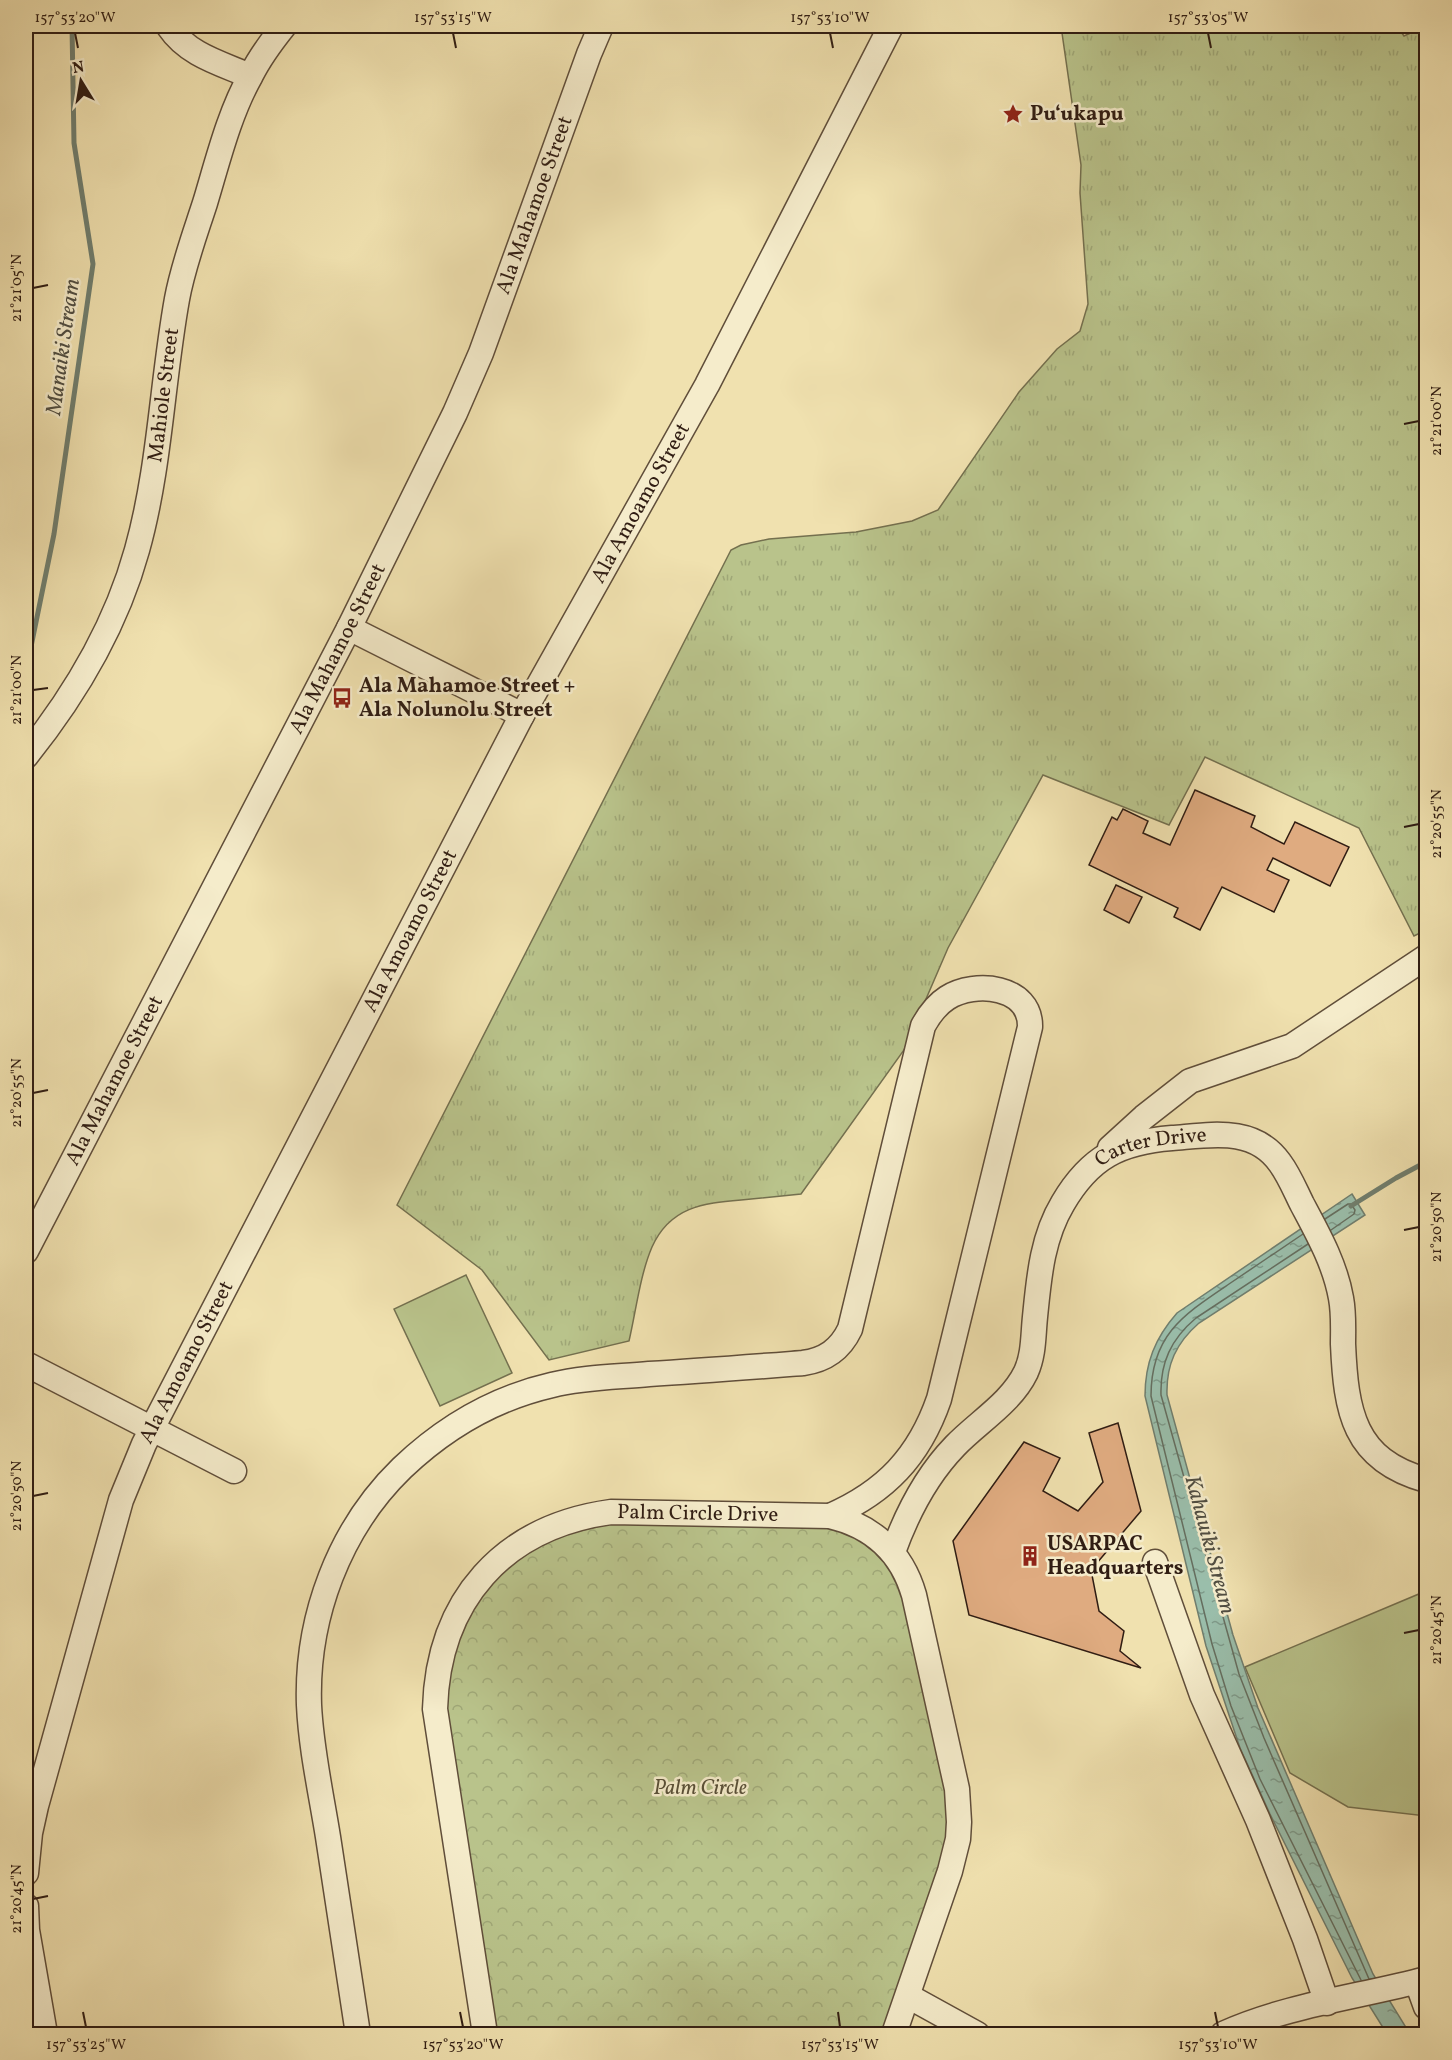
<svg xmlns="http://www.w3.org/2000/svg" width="1452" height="2060" font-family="Vollkorn,serif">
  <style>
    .grass { fill: url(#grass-tufts); stroke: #74704f; stroke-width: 1.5 }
    .park { fill: url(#park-crowns); stroke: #74704f; stroke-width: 1.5 }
    .pitch { fill: #b9c38b; stroke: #74704f; stroke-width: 1.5 }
    .water { fill: url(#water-ripples); stroke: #707e6e; stroke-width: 1.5 }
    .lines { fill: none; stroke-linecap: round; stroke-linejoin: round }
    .shore { stroke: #656e5f; stroke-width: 1.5 }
    .stream { stroke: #707e6e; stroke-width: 5 }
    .building { fill: #dfab80; stroke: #301d13; stroke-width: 1.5 }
    .minor-casing { stroke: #604e3a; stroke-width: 27 }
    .minor { stroke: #f5eccb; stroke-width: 24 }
    .ticks { fill: none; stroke: #301d13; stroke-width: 2 }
    .labels { text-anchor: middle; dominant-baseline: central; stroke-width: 5; stroke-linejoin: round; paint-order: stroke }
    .poi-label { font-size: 21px; font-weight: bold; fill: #301d13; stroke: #f5eccb; text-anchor: start }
    .street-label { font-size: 21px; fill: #301d13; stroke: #f5eccb }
    .park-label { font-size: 21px; font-style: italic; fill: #594f37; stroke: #f5eccb }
    .water-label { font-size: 22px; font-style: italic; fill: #504d41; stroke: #f5eccb }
    .neatline { fill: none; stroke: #301d13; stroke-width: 2 }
    .ticks-label { font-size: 15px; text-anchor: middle; fill: #301d13 }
  </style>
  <defs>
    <pattern id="grass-tufts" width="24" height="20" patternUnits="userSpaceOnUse" patternTransform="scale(1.5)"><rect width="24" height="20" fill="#b9c38b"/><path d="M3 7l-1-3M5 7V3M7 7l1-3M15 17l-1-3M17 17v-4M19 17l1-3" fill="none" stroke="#9fa777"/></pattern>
    <pattern id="park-crowns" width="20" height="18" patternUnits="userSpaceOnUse" patternTransform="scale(1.5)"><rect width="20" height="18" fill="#b9c38b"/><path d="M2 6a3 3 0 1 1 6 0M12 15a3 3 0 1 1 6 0" fill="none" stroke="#9fa777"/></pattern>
    <pattern id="water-ripples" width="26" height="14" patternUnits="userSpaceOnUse" patternTransform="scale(1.5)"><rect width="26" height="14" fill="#9abeab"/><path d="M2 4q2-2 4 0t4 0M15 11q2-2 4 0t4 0" fill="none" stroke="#7e9a8a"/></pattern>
  </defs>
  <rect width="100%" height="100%" fill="#f0e1af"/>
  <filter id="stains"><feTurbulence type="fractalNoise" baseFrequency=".00333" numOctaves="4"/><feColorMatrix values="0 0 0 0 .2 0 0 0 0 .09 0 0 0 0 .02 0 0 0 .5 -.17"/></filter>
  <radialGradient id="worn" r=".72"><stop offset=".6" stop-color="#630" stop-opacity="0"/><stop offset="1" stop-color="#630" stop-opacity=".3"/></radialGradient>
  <path class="grass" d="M1061,26H1397L1404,36L1426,26V930L1414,936L1359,828L1205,757L1169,825L1043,775L948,948L904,1050L801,1194C781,1196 761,1198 741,1200C703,1203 670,1207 652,1247C640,1275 636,1311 629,1341L549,1360L482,1270L397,1205L731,550L741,545L769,539L856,532L912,521L938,510L1019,392L1057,349L1080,331L1088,304L1080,193L1081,165Z"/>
  <path class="park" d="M612,1523L803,1526L841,1529L875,1548L900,1583L947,1791L949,1822L945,1853L882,2034H496L445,1708L448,1670L468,1615L491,1583L520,1557L554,1537Z"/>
  <path class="pitch" d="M466,1275L512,1373L440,1406L394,1309Z
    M1426,1591V1816L1348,1807L1290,1773L1245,1667Z"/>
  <path class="water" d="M1352,1194L1365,1215L1199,1323C1176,1343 1166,1365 1167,1395L1233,1635L1258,1708L1373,1974L1410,2034H1387L1352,1978L1270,1814L1240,1748L1206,1646L1145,1396C1145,1363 1155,1338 1177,1313Z"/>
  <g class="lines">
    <path class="shore" d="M1325,1219L1348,1204H1351L1355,1210L1354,1214L1331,1230
      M1303,1234C1278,1251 1254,1267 1229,1284C1183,1315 1151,1335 1151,1396L1212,1644L1231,1706L1260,1779L1361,1980
      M1308,1244L1196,1318C1171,1339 1160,1363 1161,1395L1239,1674L1264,1738L1369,1979"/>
    <path class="stream" d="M26,671L54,534L93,264L74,143L72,26
      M1351,1206L1396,1178L1426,1162"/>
  </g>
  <path class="building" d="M1195,790L1255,816L1251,827L1284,844L1295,822L1349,847L1330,886L1273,858L1267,870L1289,880L1274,912L1222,887L1200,930L1174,917L1178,908L1089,865L1112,817L1117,820L1123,809L1148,821L1143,833L1170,845Z
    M1116,885L1142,897L1129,923L1104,910Z
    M1118,1423L1141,1511L1091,1570L1099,1611L1124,1631L1120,1651L1141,1668L969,1615L953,1541L1024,1442L1060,1458L1043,1491L1078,1511L1103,1482L1089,1433Z"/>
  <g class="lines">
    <g class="minor-casing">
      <g id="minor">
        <path d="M169,27C188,55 220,63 250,76"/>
        <path d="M349,628L522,715"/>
        <path id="s1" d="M26,756C75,695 116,626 137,550C160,468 162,382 177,299C183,266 195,234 205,203C218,160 229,114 251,75C260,57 272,41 284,26"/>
        <path d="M1110,1148L1144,1117L1190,1081L1292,1046L1426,957"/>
        <path id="s2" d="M26,1251L349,628L455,413L481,353L589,54L601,26"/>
        <path d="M26,1364L234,1471"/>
        <path id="s3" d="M893,1552C907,1513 926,1476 955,1446C978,1422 1011,1403 1026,1372C1034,1354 1033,1336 1035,1317C1039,1277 1042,1238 1063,1203C1090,1157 1120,1142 1172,1138C1211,1135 1254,1126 1280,1163C1289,1175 1295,1190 1302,1204C1318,1234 1335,1264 1341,1298C1344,1314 1343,1329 1343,1344C1346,1411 1353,1460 1426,1480"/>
        <path d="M1155,1562L1202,1695L1258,1820L1305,1939L1327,2003"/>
        <path id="s4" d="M26,1873L30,1833L36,1806L121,1500L144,1444L522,715L707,385L891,26"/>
        <path d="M26,1906L27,1930L45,2034"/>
        <path d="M1417,1982L1426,2007"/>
        <path d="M908,1996L977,2034"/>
        <path d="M358,2034C348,1969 338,1903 328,1837C321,1793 311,1749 309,1705C306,1618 339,1529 402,1468C444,1428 495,1398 552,1385C584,1377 617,1377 649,1374C700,1371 751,1367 803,1363C825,1360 840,1350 850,1329L923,1026C929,1015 936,1005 947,998C975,980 1031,986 1030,1027L939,1399C919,1457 885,1492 830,1516"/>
        <path id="s5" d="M485,2034L435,1709C438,1600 503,1527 611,1512L830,1516C873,1526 902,1553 914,1595L957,1789L959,1822L958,1839L950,1871L894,2034"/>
        <path d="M1223,2034C1287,2005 1359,1997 1426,1979"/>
      </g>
    </g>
    <use href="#minor" class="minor"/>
  </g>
  <path class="ticks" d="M75,33L78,48M453,33L456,48M830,33L833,48M1208,33L1211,48M33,288L48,285M1404,424L1419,421M33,690L48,688M1404,827L1419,824M33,1093L48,1090M1404,1230L1419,1227M33,1496L48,1493M1404,1633L1419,1630M33,1899L48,1896M83,2012L86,2027M460,2012L463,2027M838,2012L840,2027M1215,2012L1218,2027"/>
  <defs>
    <g id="sight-bare" transform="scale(1.62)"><path d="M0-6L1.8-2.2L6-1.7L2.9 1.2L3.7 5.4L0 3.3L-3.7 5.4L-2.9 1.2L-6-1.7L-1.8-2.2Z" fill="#8f2418" stroke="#f5eccb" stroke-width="2.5" paint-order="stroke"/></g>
    <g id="bus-bare" transform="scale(1.62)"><path d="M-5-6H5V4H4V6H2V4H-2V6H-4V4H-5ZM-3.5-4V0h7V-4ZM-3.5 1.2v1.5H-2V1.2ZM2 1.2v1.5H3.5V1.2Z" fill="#8f2418" stroke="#f5eccb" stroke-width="2.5" paint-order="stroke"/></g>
    <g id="building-bare" transform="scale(1.62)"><path d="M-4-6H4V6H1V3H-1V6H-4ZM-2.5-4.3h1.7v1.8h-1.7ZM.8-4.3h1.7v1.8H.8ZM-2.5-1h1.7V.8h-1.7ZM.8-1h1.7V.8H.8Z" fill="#8f2418" stroke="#f5eccb" stroke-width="2.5" paint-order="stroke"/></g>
  </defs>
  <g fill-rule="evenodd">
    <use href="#sight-bare" x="1013" y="114"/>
    <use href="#bus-bare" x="342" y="698"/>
    <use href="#building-bare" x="1030" y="1556"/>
  </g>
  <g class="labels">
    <g class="poi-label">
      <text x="1030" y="114">Puʻukapu</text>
      <text x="359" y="686">Ala Mahamoe Street +<tspan x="359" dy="24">Ala Nolunolu Street</tspan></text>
      <text x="1047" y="1544">USARPAC<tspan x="1047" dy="24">Headquarters</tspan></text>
    </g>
    <g class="street-label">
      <text stroke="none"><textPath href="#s2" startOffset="1164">Ala Mahamoe Street</textPath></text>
      <text stroke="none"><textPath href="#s1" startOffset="393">Mahiole Street</textPath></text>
      <text stroke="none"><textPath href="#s4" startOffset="1510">Ala Amoamo Street</textPath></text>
      <text stroke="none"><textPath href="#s2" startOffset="678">Ala Mahamoe Street</textPath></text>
      <text stroke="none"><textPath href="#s4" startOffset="1024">Ala Amoamo Street</textPath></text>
      <text stroke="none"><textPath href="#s2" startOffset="192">Ala Mahamoe Street</textPath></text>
      <text stroke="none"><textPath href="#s3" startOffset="512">Carter Drive</textPath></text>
      <text stroke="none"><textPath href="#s4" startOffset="538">Ala Amoamo Street</textPath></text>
      <text stroke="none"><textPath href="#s5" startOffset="706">Palm Circle Drive</textPath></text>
    </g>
    <g class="park-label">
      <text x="700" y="1788">Palm Circle</text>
    </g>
    <g class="water-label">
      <text transform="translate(64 347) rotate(-82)">Manaiki Stream</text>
      <text transform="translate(1209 1545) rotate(75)">Kahauiki Stream</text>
    </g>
  </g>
  <rect width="1452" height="2060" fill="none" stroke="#f0e1af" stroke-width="66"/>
  <g transform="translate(81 81) rotate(349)" stroke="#f5eccb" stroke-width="4.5" paint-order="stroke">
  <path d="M0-4.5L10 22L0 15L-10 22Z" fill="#301d13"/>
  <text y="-9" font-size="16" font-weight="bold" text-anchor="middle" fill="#301d13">N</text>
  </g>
  <rect x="33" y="33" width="1386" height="1994" class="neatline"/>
  <g class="ticks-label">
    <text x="75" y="22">157°53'20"W</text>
    <text x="453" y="22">157°53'15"W</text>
    <text x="830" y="22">157°53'10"W</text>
    <text x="1208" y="22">157°53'05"W</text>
    <text transform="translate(16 288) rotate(-90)" y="5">21°21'05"N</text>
    <text transform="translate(1436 421) rotate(-90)" y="5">21°21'00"N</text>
    <text transform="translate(16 690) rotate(-90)" y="5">21°21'00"N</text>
    <text transform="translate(1436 824) rotate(-90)" y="5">21°20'55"N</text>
    <text transform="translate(16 1093) rotate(-90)" y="5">21°20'55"N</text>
    <text transform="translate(1436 1227) rotate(-90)" y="5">21°20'50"N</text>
    <text transform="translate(16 1496) rotate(-90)" y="5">21°20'50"N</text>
    <text transform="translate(1436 1630) rotate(-90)" y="5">21°20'45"N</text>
    <text transform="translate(16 1899) rotate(-90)" y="5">21°20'45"N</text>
    <text x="86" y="2049">157°53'25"W</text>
    <text x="463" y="2049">157°53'20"W</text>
    <text x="840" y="2049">157°53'15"W</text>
    <text x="1218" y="2049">157°53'10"W</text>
  </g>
  <rect width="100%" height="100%" filter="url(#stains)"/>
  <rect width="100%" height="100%" fill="url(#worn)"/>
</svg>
